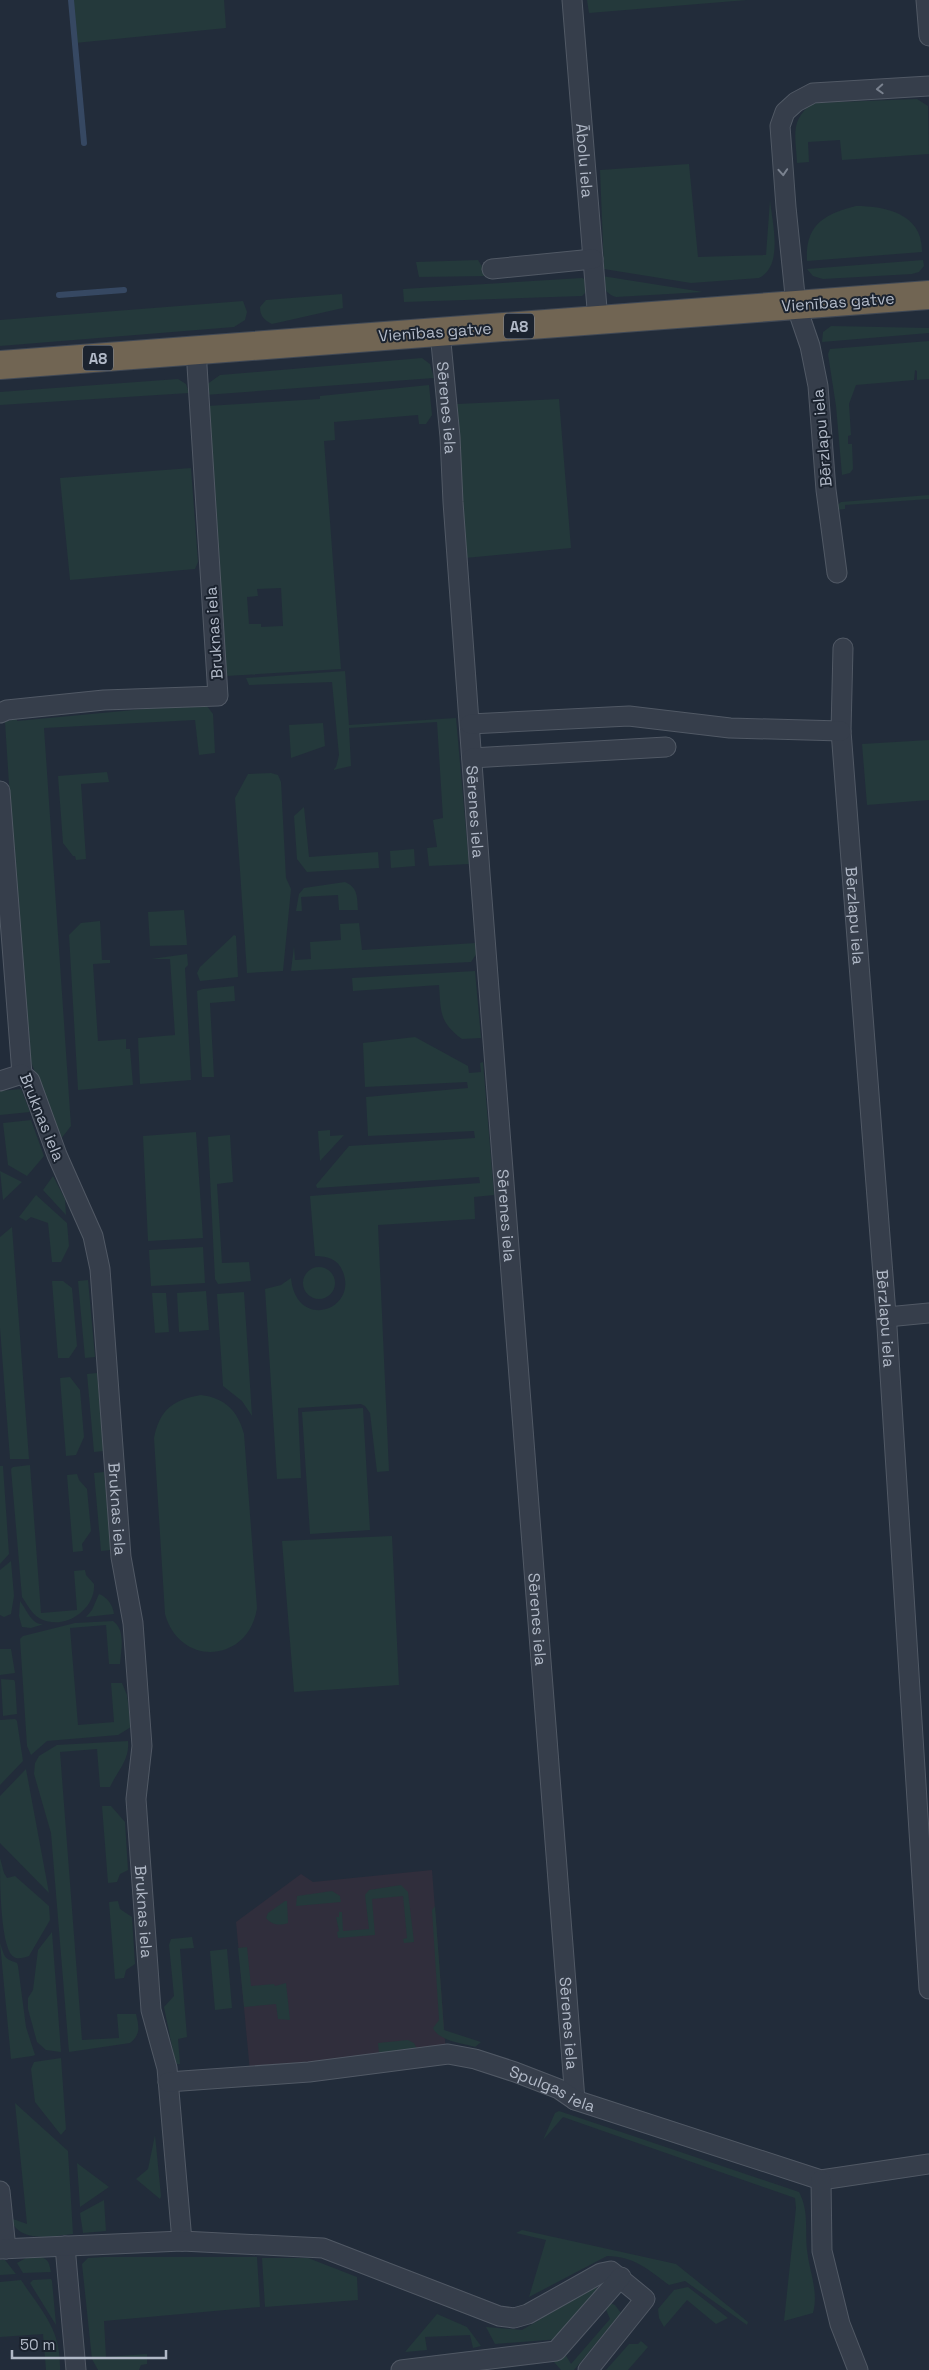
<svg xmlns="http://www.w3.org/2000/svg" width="929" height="2370" font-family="'Space Grotesk',sans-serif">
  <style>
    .medical { fill: #302e3c }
    .green { fill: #24393b; fill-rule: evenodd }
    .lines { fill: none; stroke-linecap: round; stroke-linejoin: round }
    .stream { stroke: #364862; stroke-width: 6 }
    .street-casing { stroke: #515965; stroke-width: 21 }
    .highway-casing { stroke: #414955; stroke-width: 30 }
    .street { stroke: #363e4b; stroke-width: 19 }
    .highway { stroke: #716553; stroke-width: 28 }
    .oneway { stroke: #7a828f }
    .labels { text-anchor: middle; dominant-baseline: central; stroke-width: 4; stroke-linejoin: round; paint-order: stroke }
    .shield { fill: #1b232f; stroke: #848c99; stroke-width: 1 }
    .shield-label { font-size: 15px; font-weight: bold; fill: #b1b9c7 }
    .street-label { font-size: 16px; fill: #b1b9c7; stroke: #1b232f }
  </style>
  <rect width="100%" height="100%" fill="#222c3a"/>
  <path class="medical" d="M432,1870L446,2053L250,2072L236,1922L301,1874L313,1882Z"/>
  <path class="green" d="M69,0H224L226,28L75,43L71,2Z
    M587,0H747L589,13Z
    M917,99L928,106L929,154L842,160L840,140L808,142L809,162L797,163C796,137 789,120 813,103Z
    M689,164L698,257L766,255L770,200C772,222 784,266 759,278L691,283L604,269L600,170Z
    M856,206C886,206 923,214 922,252L807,261C805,225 824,214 856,206Z
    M478,260L488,276L419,277L416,262Z
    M923,260L924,266L919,272L912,274L823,279L813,276L807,269Z
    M602,276L703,292L616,297C604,293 604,287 602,276Z
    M582,278L586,280L585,293L582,296L404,302L403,289Z
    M342,294L343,308L272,324C264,320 260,316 260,307L266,300Z
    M243,301L247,312L245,320L234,327L0,346V320Z
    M831,326L929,328V333L822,342L823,332Z
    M929,341V379L917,380V371L915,370L914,380L856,385L849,404L851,435L848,436V444H852L853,469L850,473L842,475L836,406L828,354L830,349Z
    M422,358L430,364L434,378L205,395L206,385L220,375Z
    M178,379L186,384L189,393L0,405V392Z
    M429,385L432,415L426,424H419L418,415L334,422L335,440L324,441L341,669L226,676L207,406L320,399V396ZM281,588L283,626L261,627V624H249L247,597L258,596L257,589Z
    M559,399L571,548L465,558L457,404Z
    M191,468L198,562L195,569L70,580L60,478Z
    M929,495V499L845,505V509L835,510L836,506L841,502Z
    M345,671L349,725L456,718L469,864L429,866L427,848L437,847L433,820L443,818L437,722L349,728L351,766L333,770L336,767L339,755L332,682L249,685L246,678Z
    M197,704L207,706L213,714L215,753L199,755L195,720L44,728L71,1126L60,1140L26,1048L5,722L17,718V721Z
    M323,723L325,746L291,758L289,725Z
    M929,740V800L867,805L862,744Z
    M107,772L109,782L81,784L86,859L76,860L75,856H73L63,843L58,776Z
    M271,773L278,775L281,782L286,878L291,889L283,971L247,973L235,798L248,774Z
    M304,807L309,857L378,852L379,868L307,872L297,859L294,816Z
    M414,849L415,866L391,868L390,851Z
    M345,882C358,888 357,896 358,910H339L338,895L301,897L302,911H296L299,894L304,888Z
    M184,910L187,945L150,946L148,912Z
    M100,921L102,960H110V963L93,964L98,1041L126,1039V1049H130L133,1085L78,1090L69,935L81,923Z
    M359,923L362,950L476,943L477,953L471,962L291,971L294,946L295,960L311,959L310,942L341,940L340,924Z
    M234,935L236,936L238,977L200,981L197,973L200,967Z
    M187,954L188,965L185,968L191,1080L140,1084L138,1038L175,1035L170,959H151Z
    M475,971L481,1038L462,1039C439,1022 441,1012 439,985L353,991L352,978Z
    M234,986L235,1001L210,1003L214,1077H202L197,991L203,989Z
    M415,1037L468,1066L469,1073L481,1072L480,1063L483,1062L494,1195L474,1197L475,1219L378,1225L389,1471L377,1472L370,1413L365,1406L361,1404L298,1408L301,1478L277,1479L265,1289L281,1285L291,1278C296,1331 358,1311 343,1272C338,1259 328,1256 315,1256L310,1196L480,1183L479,1177L317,1188L316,1185L349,1146L475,1138L474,1131L368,1136L366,1097L468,1088L467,1082L365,1087L363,1043Z
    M21,1089L30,1112L0,1115V1091Z
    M31,1120L44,1156L27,1176L8,1165L3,1123Z
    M330,1130V1136L344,1135L320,1161L318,1131Z
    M196,1132L203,1238L148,1241L143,1136Z
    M230,1135L233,1182L217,1184L222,1263L249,1262L251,1281L218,1284L215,1279L208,1137Z
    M0,1171L22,1182L3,1200Z
    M53,1176L65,1199L66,1215L43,1190Z
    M36,1195L67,1223L69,1246L61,1262H52L48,1223L31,1217L26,1221L19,1217Z
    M12,1227L29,1459H10L0,1328V1237Z
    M203,1247L205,1283L151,1286L149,1250Z
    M303 1283a16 16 0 1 1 32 0a16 16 0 1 1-32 0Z
    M88,1280L95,1357L85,1358L78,1281Z
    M52,1281H63L72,1288L77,1346L69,1358H58Z
    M206,1291L209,1330L179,1332L177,1293Z
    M244,1292L252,1416L242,1401L223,1386L217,1294Z
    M152,1293H166L169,1332L155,1333Z
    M97,1373L104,1451L94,1452L87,1374Z
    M70,1377L80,1390L84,1437L76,1455L66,1456L60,1378Z
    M201,1395C225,1398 238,1411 244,1434L257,1608C249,1663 180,1668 165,1614L154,1438C160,1409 173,1400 201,1395Z
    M363,1408L370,1530L310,1534L302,1412Z
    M30,1465L41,1613L77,1610L74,1571L85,1570L86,1575L94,1584C96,1610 63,1632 39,1618C32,1614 27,1604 22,1597L11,1469L13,1467Z
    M0,1466H3L9,1554L0,1564Z
    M104,1472L111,1550L101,1551L94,1473Z
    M77,1474L79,1480L87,1489L91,1531L82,1544L83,1551L73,1552L67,1475Z
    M392,1536L399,1685L294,1692L282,1541Z
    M11,1561L14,1596L11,1614L4,1617L0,1615V1570Z
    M99,1594C107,1597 113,1605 114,1614L86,1617L92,1610Z
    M20,1601C27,1610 32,1626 44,1624L31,1628L22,1627L19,1616Z
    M113,1621C126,1630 121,1650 120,1664H109L106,1625L70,1628L78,1725L114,1722L111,1683H122L127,1695L131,1727L118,1735L47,1741L31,1755L27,1746L20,1639L23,1636L75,1623Z
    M0,1649H11L15,1673L0,1675Z
    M1,1679L14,1680L15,1682L17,1714L3,1716Z
    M15,1719L17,1721L23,1761L0,1785V1720Z
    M128,1741C130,1760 117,1771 110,1787H100L97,1749L60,1752L82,2040L119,2038L117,2014H136C139,2027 141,2034 130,2043L69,2052L51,1833L34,1774L35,1763L39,1756L57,1745Z
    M26,1769L49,1893L0,1843V1796Z
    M102,1806H111L125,1822L128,1870L120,1874L117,1882L108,1883Z
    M0,1858L4,1873L7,1878L15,1876L49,1906L50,1920L29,1956C25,1957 18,1960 14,1957C0,1949 0,1877 0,1858Z
    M401,1885L408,1892L414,1942L404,1943L403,1939L407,1938L403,1896L372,1899L375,1935L338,1938L337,1932L339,1931L336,1917H339V1912H342L343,1931L369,1929L365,1895L369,1890Z
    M332,1891L340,1896L341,1902L296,1906L297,1896Z
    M118,1901L120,1909L132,1917L135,1964L126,1970L124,1978L115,1979L109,1902Z
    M285,1901H287L288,1923C279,1926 272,1925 266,1918L268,1913Z
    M435,1906L444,2030L481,2042L475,2047C462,2043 439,2041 433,2028L439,2020L432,1910Z
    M52,1932L61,2052L46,2050L37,2042L28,2009V1998L33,1990L38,1950Z
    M192,1937L194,1948L180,1949L187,2037L178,2039L180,2064H177L175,2061L164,2007L174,1996L169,1945L171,1939Z
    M0,1943C5,1957 3,1958 17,1963L18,1966L26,2027L35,2055L32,2056L11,2059Z
    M247,1947L251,1986L274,1984L275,1986L286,1983L290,2020L278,2019L276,2004L244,2007L238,1948Z
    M227,1949L232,2008L215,2010L210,1951Z
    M408,2040L414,2043L417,2049L379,2053L378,2043Z
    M61,2058L66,2129L61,2135L35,2102L31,2069L34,2062Z
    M15,2103L68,2151L73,2234C52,2236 19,2244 10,2218L27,2224Z
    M559,2111L799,2192C809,2210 805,2231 807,2250C809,2271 819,2291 813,2313L784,2321L796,2208L795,2198L563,2117L543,2140L555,2113Z
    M155,2135L161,2196L160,2199L136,2179L148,2169Z
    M77,2163L109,2187L80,2207Z
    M104,2200L106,2231L83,2233L80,2213Z
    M522,2230L676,2264L748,2322L747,2325L685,2281L669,2285C649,2270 634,2256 607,2256L529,2297L546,2240L516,2233Z
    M40,2257C49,2259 49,2263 51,2272L23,2273L17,2263L26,2258Z
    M105,2257H257L260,2307L104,2321L106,2357L147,2354V2364L141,2365L139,2370H98L92,2359L82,2264L88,2258Z
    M262,2258H308L357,2277L358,2300L265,2307Z
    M0,2260H5L16,2274L0,2275Z
    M51,2279L52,2281L56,2325L30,2283L33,2280Z
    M21,2280C43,2313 61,2329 60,2370H46L43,2334L0,2337V2282Z
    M595,2287L600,2290L560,2339L495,2344L486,2327L522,2330Z
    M688,2287L728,2318L716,2324L687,2300L664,2327L659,2318L658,2309L674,2290Z
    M608,2302L615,2305L621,2313L574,2370H561L554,2362L559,2354L564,2352L571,2364L610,2319L605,2307Z
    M437,2314L467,2327L481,2346L473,2348L470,2335L425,2337L427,2350L405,2352Z
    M641,2341L648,2347L628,2370H606L629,2344H638Z"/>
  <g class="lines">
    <path class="stream" d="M71,0L84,143
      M59,295L124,290"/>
    <g class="street-casing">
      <g id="street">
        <path id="s1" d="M572,0L598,321"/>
        <path d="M926,0L929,36"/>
        <path d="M492,269L593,259"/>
        <path id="s2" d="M440,332L450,437L453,502L480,873L575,2100"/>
        <path d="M837,573L826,490L818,386L810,346L796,305L786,207L780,126L785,112L796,102L813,93L929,86"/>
        <path id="s3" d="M843,648L841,731L887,1327L929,1989"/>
        <path d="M0,713L7,710L104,700L218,696L196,350"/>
        <path d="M470,724L629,716L730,728L841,731"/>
        <path d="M472,758L666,747"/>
        <path id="s4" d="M0,791L22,1074L30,1081L57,1155L93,1236L100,1269L121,1557L133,1623L142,1746L136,1799L151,2010L167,2068L182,2241"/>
        <path d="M0,1081L22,1074"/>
        <path d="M887,1317L929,1313"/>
        <path id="s5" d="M168,2082L309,2072L448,2054L475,2059L515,2072L559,2089L575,2100L821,2180L929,2164"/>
        <path d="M821,2180L822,2251L840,2324L858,2370"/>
        <path d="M0,2191L6,2249"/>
        <path d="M65,2246L76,2370"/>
        <path d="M0,2249L182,2241L323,2248L499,2316L514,2318L528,2314L601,2273L611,2271L645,2299L588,2370"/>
        <path d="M401,2370L556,2351L621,2277"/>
      </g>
    </g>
    <g class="highway-casing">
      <path id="highway" d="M0,365L929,295"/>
    </g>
    <use href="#street" class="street"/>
    <use href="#highway" class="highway"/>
  </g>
  <defs><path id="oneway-chevron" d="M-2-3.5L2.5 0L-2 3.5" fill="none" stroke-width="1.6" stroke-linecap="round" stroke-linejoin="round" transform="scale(1.25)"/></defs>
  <g class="oneway">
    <use href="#oneway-chevron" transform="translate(880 89) rotate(177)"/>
    <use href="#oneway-chevron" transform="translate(783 172) rotate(86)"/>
  </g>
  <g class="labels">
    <g class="shield">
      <rect x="504" y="313.5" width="30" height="25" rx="4"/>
      <rect x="83" y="345.5" width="30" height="25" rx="4"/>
    </g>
    <g class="shield-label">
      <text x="519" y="326">A8</text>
      <text x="98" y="358">A8</text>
    </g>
    <g class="street-label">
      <text stroke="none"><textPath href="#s1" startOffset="161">Ābolu iela</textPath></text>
      <text transform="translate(838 302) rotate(-4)">Vienības gatve</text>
      <text transform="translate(435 332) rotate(-4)">Vienības gatve</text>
      <text stroke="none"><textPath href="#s2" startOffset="76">Sērenes iela</textPath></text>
      <text transform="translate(822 438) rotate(-95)">Bērzlapu iela</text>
      <text transform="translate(214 633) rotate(-94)">Bruknas iela</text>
      <text stroke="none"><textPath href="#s2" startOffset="481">Sērenes iela</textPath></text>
      <text stroke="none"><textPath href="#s3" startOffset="268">Bērzlapu iela</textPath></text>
      <text transform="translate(42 1117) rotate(68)">Bruknas iela</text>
      <text stroke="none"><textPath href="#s2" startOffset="886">Sērenes iela</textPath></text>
      <text stroke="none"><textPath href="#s3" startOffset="672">Bērzlapu iela</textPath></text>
      <text stroke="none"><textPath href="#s4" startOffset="736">Bruknas iela</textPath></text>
      <text stroke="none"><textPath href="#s2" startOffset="1291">Sērenes iela</textPath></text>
      <text stroke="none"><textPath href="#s4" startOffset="1141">Bruknas iela</textPath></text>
      <text stroke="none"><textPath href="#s2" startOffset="1696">Sērenes iela</textPath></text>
      <text stroke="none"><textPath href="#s5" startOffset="392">Spulgas iela</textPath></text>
    </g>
  </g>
  <path d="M12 2350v8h154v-8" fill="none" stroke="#b1b9c7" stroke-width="2.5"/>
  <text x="20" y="2350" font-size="15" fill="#b1b9c7" stroke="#1b232f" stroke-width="4" paint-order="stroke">50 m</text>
</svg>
